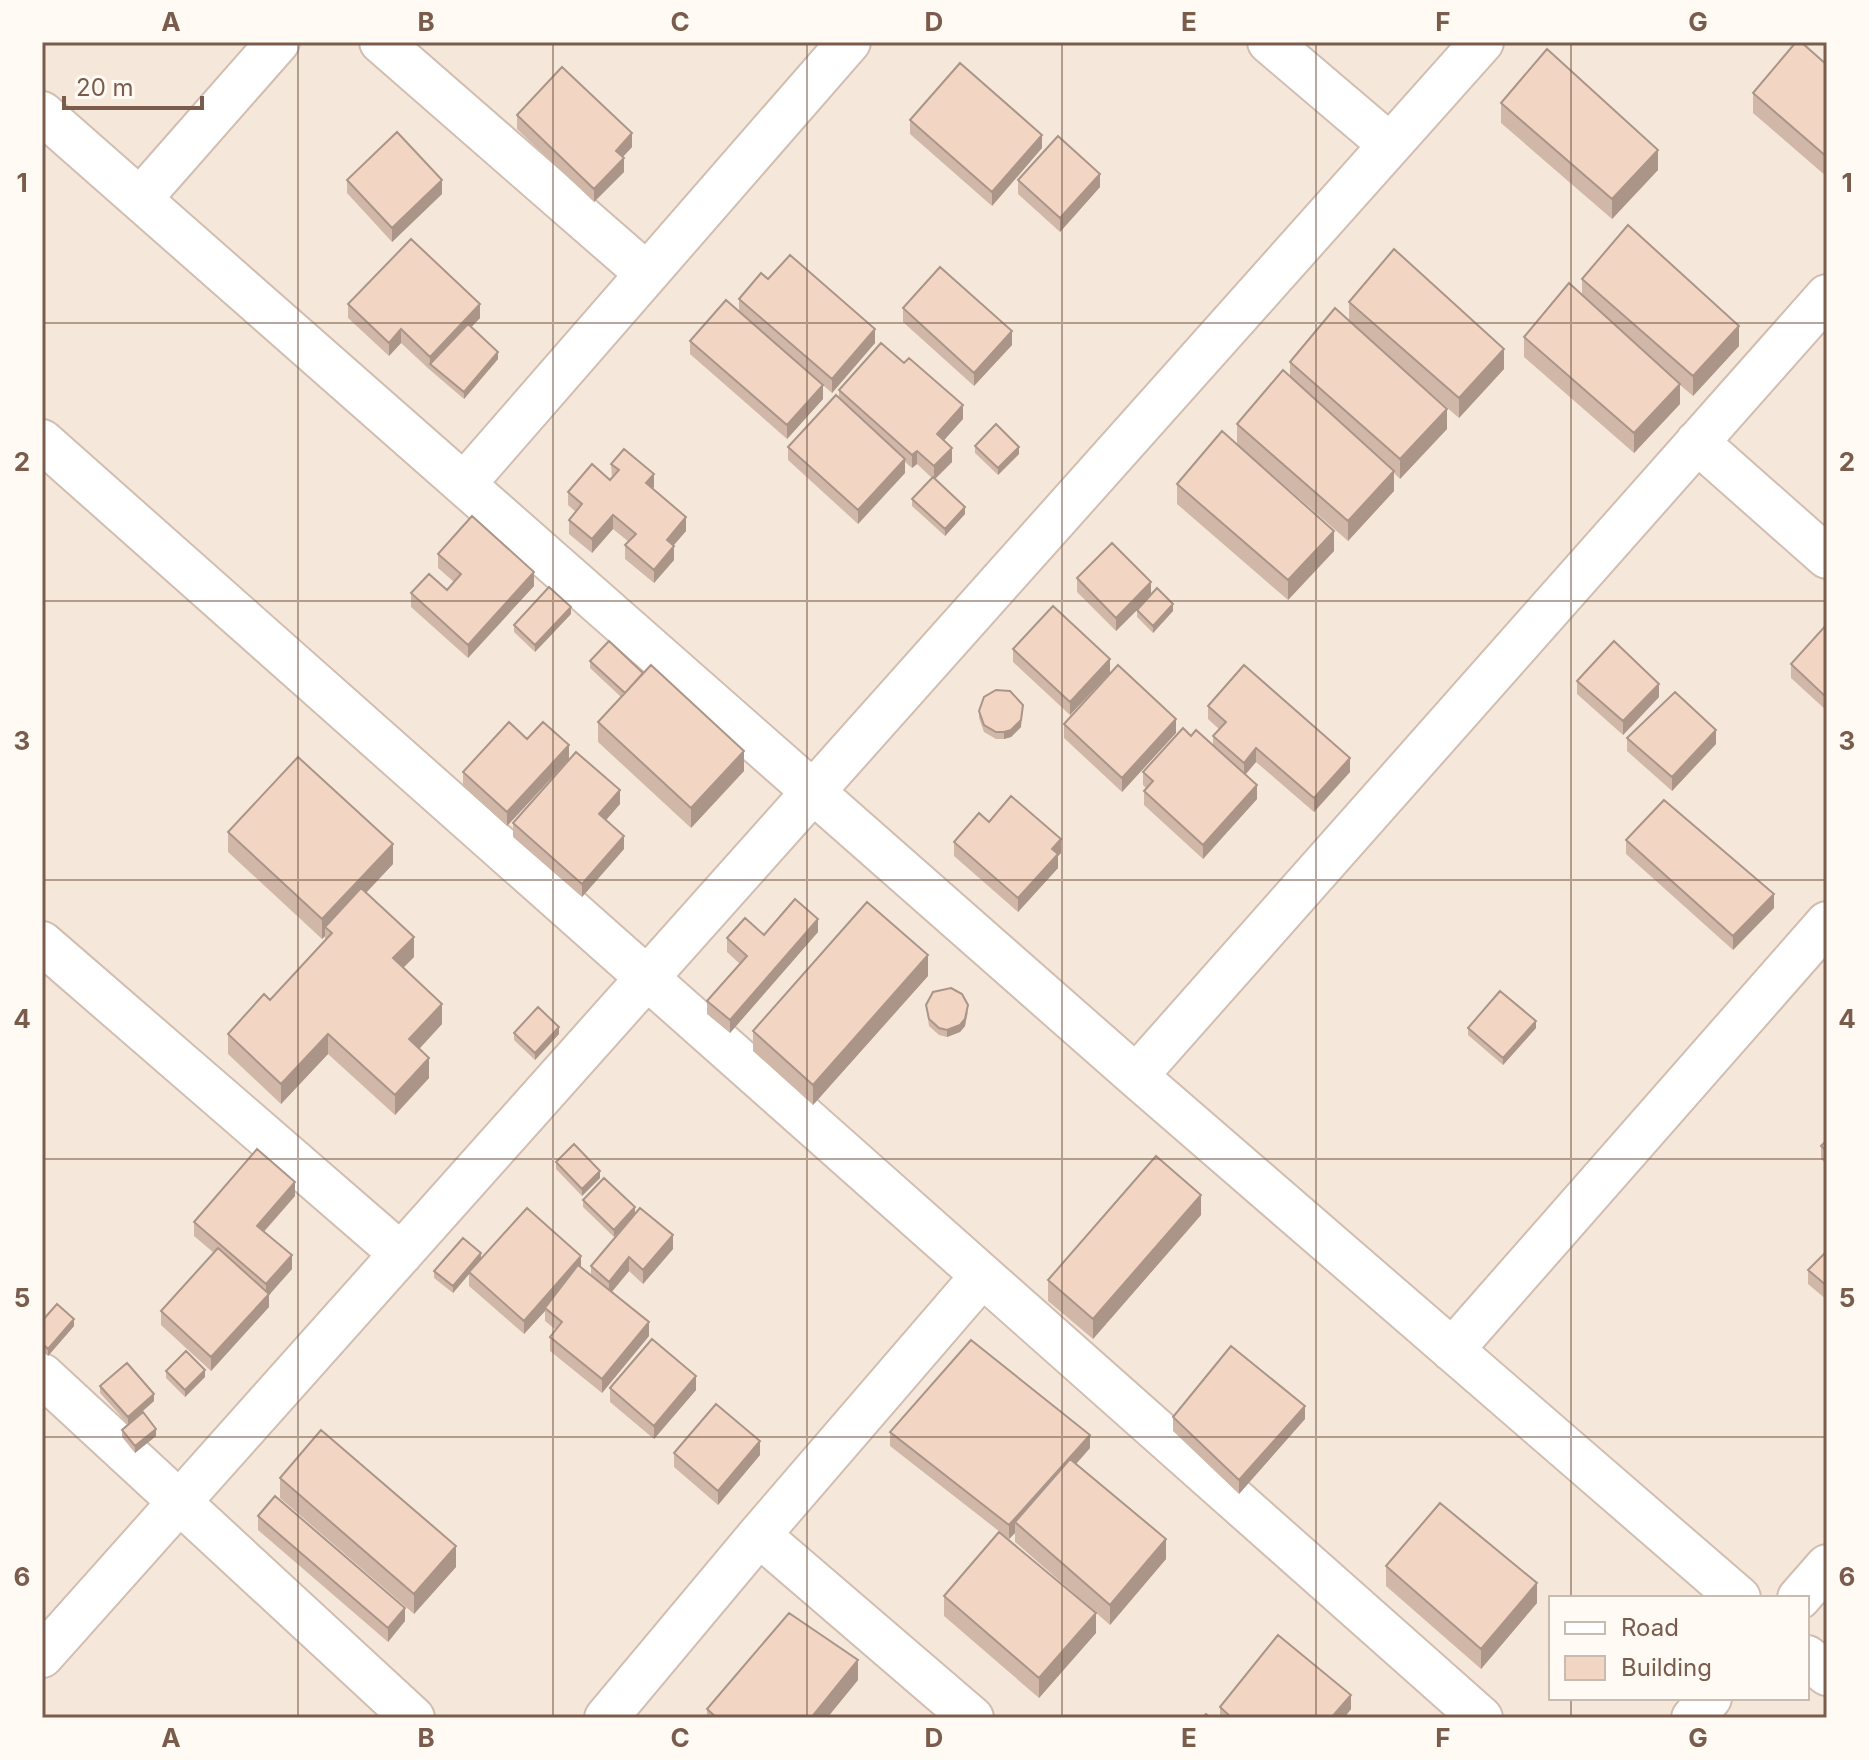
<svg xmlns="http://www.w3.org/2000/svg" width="1869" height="1760" font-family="Inter,sans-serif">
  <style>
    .residential { fill: #f5e8da; fill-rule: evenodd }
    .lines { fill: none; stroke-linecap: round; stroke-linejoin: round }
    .street-casing { stroke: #d1beb0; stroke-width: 46 }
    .street { stroke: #fff; stroke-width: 42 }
    .wall { fill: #d1b7a8 }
    .shaded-wall { fill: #aa9588 }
    .building { fill: #f3d5c3; stroke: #aa9588; stroke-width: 2 }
    .grid { fill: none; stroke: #7a5c4d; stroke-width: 2; stroke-opacity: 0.55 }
    .neatline { fill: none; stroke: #7a5c4d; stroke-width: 3 }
    .grid-label { font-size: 26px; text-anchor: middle; font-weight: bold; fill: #7a5c4d }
  </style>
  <rect width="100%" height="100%" fill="#fdf6ec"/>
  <path class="residential" d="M42,42H1827V1718H42ZM1551,1598H1807V1698H1551Z"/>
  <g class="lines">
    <g class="street-casing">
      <path id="street" d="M381,42L647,274
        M1269,42L1390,145
        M42,113L1136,1076L1739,1598
        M140,199L278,42
        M42,441L1481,1718
        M1697,442L1827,557
        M464,484L849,42
        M42,943L401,1254
        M1136,1076L1827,296
        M1452,1350L1827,923
        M42,1375L413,1718
        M759,1535L972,1718
        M1799,1598L1827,1566
        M42,1656L1482,42
        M1807,1657L1827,1674
        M606,1718L759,1535L982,1276
        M1693,1718L1710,1698"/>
    </g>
    <use href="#street" class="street"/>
  </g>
  <path class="wall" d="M1827,65V177L1753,113V93Z
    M1501,103L1658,170L1612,219L1501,123Z
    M517,115L632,147L623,157L624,172L594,202L517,129Z
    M910,120L1042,148L992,206L910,134Z
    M347,180L442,194L392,242L347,193Z
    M1018,180L1100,187L1060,232L1018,194Z
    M768,279L875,343L832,393L802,367L823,399L787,439L690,354V341L739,311V299Z
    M1582,279L1739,346L1693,396L1680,385V404L1634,453L1524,357V337L1582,295Z
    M1349,302L1504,369L1459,418L1405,371L1447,429L1400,479L1394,473V491L1348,541L1259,463L1334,551L1288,600L1177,504V484L1237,444V424L1290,377V362L1349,320Z
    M348,304L480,318L471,327L498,359L464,399L430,370L401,343L389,356L348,318Z
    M903,308L1012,345L974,386L903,322Z
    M839,390L963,419L944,440L952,462L935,479L965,514L945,536L912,506V499L932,478L917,464L912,468L905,462V473L858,524L788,460V447L839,398Z
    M975,446L1019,454L998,475L975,453Z
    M611,464L654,487L653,489L686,531L673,546L674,560L654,583L625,559V545L629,542L613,529L592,553L569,534V520L576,512L568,505V492L610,480L612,478Z
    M438,554L534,586L468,658L411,607V593L447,590L454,582L438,568Z
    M1077,578L1151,594L1173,611L1153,633L1137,617V610L1116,631L1077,592Z
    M571,614L535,652L514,632V625Z
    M1827,624V711L1791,678V664Z
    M1013,649L1110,659L1070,715L1013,662Z
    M590,661L744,771L691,828L598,742V722L621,697L590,668Z
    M1577,681L1659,697L1623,735L1577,694Z
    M1208,706L1350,772L1314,812L1256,762L1246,774L1257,799L1203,859L1144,805V791L1146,788L1143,785V772L1191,736L1213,745V736L1219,729L1208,719Z
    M979,711L1021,727L1011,737L1004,739H996L984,732L979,718Z
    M1064,724L1176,733L1122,792L1064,738Z
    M1627,738L1716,744L1672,791L1627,751Z
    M569,759L507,826L463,786V772Z
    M620,804L606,820L624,849L582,897L513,837V823Z
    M989,822L1061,853L1058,856V868L1018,912L954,856V842Z
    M228,832L393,864L366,893L414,957L403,968L442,1024L419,1049L429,1078L395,1115L328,1054L281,1104L228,1054V1034L270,1000L325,940V936L322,939L228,852Z
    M1626,840L1774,908L1733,950L1626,854Z
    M818,932L730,1033L707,1014V1001L740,964L727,952V938L764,935Z
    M928,976L813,1105L753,1051V1031Z
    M926,1005L968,1012L965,1026L960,1032L947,1037L939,1035L929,1026Z
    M1468,1028H1536L1503,1065L1468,1035Z
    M514,1033L559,1034L535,1060L514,1040Z
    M1827,1140V1165L1821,1159V1146Z
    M556,1162L600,1178L582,1196L556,1169Z
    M295,1196L264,1232L292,1269L269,1295V1307L211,1371L161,1325V1311L214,1253L194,1236V1222Z
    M583,1200L635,1214L614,1237L583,1207Z
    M1201,1215L1093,1339L1048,1301V1280Z
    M673,1249L643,1284L629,1271L612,1292L649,1336L602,1393L550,1351V1337L556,1330L545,1321V1311L524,1334L469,1286V1274L453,1293L434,1278V1271L481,1258L581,1267L591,1275V1266Z
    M1827,1251V1300L1808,1284V1270Z
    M42,1321L74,1326L48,1356L42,1350Z
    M166,1371L205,1377L185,1397L166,1378Z
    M100,1386L154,1401L128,1424L100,1393Z
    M610,1388L696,1390L654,1439L610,1402Z
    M1173,1417L1305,1419L1239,1494L1173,1431Z
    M122,1430L156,1436L135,1453L122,1437Z
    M890,1432L1090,1448L1076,1464L1166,1559L1110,1625L1015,1542V1533L1009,1539L890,1446Z
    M674,1453L760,1455L718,1505L674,1467Z
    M280,1478L456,1567L414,1614L280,1498Z
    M258,1516L405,1621L388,1642L258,1530Z
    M1386,1566L1537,1603L1481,1669L1386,1586Z
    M944,1596L1096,1633L1039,1698L944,1616Z
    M858,1680L827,1718H707V1709Z
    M1220,1707L1351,1709L1344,1718H1220Z"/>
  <path class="shaded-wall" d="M632,133V147L616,164V151Z
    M1042,135V148L992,206V192Z
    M1658,150V170L1612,219V199Z
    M624,158V172L594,202V189Z
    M1100,174V187L1060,232V218Z
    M442,180V194L392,242V228Z
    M480,304V318L434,367L430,364V357Z
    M1739,326V346L1693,396V376Z
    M401,329V343L389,356V343Z
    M875,329V343L832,393V379Z
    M1012,331V345L974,386V373Z
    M1504,349V369L1459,418V398Z
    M498,352V359L464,399V392Z
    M1680,384V404L1634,453V433Z
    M823,385V399L787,439V425Z
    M963,405V419L937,448V434Z
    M1447,409V429L1400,479V459Z
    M1019,447V454L998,475V468Z
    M952,448V462L934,480V466Z
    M917,451V464L912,468V455Z
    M905,459V473L858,524V510Z
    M1394,471V491L1348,541V521Z
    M654,474V487L646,497V483Z
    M965,507V514L945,536V529Z
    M613,515V529L592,553V539Z
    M686,517V531L667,553V540Z
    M1334,531V551L1288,600V580Z
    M674,546V560L654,583V570Z
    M534,572V586L468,658V645Z
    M1151,582V596L1116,631V618Z
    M1173,604V611L1153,633V626Z
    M571,607V614L535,652V645Z
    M1110,659V673L1070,715V702Z
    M1659,684V697L1623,735V721Z
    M1023,705L1021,727L1011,737L1004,739V732Z
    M1176,719V733L1122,792V778Z
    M1716,730V744L1672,791V777Z
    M569,745V759L507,826V812Z
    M1256,748V762L1244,776V763Z
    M744,751V771L691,828V808Z
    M1350,758V772L1314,812V798Z
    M1257,785V799L1203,859V845Z
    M620,790V804L599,828V814Z
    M624,836V849L582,897V884Z
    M1061,839V853L1058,856V868L1018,912V898L1052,849Z
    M393,844V864L330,931L325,927V936L322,939V919Z
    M1774,894V908L1733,950V936Z
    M818,919V932L730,1033V1020Z
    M414,937V957L393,978V958Z
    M928,955V976L813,1105V1085Z
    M442,1004V1024L409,1060V1039Z
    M968,1005L965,1026L960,1032L947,1037V1030Z
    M1536,1021V1028L1503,1065V1058Z
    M559,1027V1034L535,1060V1053Z
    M328,1034V1054L281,1104V1084Z
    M429,1058V1078L395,1115V1095Z
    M600,1171V1178L582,1196V1189Z
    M295,1182V1196L257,1239V1226Z
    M1201,1195V1215L1093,1339V1319Z
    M635,1207V1214L614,1237V1230Z
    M673,1235V1249L643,1284V1270Z
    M481,1253V1260L453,1293V1286Z
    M292,1255V1269L269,1295V1307L211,1371V1357L266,1296V1284Z
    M581,1256V1270L545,1308V1311L524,1334V1321Z
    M629,1257V1271L609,1295V1282Z
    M74,1319V1326L48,1356V1349Z
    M649,1322V1336L602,1393V1379Z
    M205,1370V1377L185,1397V1390Z
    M696,1376V1390L654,1439V1426Z
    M154,1394V1401L128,1424V1417Z
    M1305,1406V1419L1239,1494V1480Z
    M156,1429V1436L135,1453V1446Z
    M1090,1435V1448L1020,1527L1015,1522V1533L1009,1539V1525Z
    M760,1441V1455L718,1505V1491Z
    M1166,1539V1559L1110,1625V1605Z
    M456,1546V1567L414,1614V1594Z
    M1537,1583V1603L1481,1669V1649Z
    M405,1608V1621L388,1642V1628Z
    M1096,1613V1633L1039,1698V1678Z
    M858,1660V1680L827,1718H811Z
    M1351,1695V1709L1344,1718H1331Z"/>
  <path class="building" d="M1796,42H1801L1827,65V157L1753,93Z
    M1547,49L1658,150L1612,199L1501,103Z
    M960,63L1042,135L992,192L910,120Z
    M562,67L632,133L616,151L624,158L594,189L517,115Z
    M397,132L442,180L392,228L347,180Z
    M1058,136L1100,174L1060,218L1018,180Z
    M1628,225L1739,326L1693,376L1582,279Z
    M411,239L480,304L430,357L401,329L389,343L348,304Z
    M1394,249L1504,349L1459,398L1349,302Z
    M790,255L875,329L832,379L739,299L761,273L768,279Z
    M940,267L1012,331L974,373L903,308Z
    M1569,283L1680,384L1634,433L1524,337Z
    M726,300L823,385L787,425L690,341Z
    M1335,308L1447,409L1400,459L1290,362Z
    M468,324L498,352L464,392L430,364Z
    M881,343L904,363L909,358L963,405L937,434L952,448L934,466L917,451L912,455L839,390Z
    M1283,370L1394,471L1348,521L1237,424Z
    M836,395L905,459L858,510L788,447Z
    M996,424L1019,447L998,468L975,446Z
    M1222,431L1334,531L1288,580L1177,484Z
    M624,449L654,474L646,483L686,517L667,540L674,546L654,570L625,545L636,534L613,515L592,539L569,520L582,504L568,492L592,464L610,480L619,470L611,464Z
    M933,477L965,507L945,529L912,499Z
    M472,516L534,572L468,645L411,593L429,574L447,590L461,574L438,554Z
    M1112,543L1151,582L1116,618L1077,578Z
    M549,587L571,607L535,645L514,625Z
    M1157,588L1173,604L1153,626L1137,610Z
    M1053,606L1110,659L1070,702L1013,649Z
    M1827,624V698L1791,664Z
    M609,641L643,673L625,693L590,661Z
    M1614,641L1659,684L1623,721L1577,681Z
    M651,665L744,751L691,808L598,722Z
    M1118,665L1176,719L1122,778L1064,724Z
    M1244,665L1350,758L1314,798L1256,748L1244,763L1213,736L1226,722L1208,706Z
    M996,690L1010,691L1023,705L1021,720L1011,730L1004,732H996L984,725L979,711L984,697Z
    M1675,692L1716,730L1672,777L1627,738Z
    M509,722L527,739L543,722L569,745L507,812L463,772Z
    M1183,728L1191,736L1196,730L1257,785L1203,845L1144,791L1153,781L1143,772Z
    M576,752L620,790L599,814L624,836L582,884L513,823Z
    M298,757L393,844L322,919L228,832Z
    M1011,796L1061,839L1052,849L1058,854L1018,898L954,842L979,813L989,822Z
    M1664,800L1774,894L1733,936L1626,840Z
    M361,888L414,937L393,958L442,1004L409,1039L429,1058L395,1095L328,1034L281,1084L228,1034L264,994L270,1000L332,933L325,927Z
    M795,899L818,919L730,1020L707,1001L747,956L727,938L745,918L764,935Z
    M867,902L928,955L813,1085L753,1031Z
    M951,988L962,994L968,1005L965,1019L960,1025L947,1030L939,1028L929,1019L926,1005L933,992Z
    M1500,991L1536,1021L1503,1058L1468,1028Z
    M538,1007L559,1027L535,1053L514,1033Z
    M1827,1140V1151L1821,1146Z
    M574,1144L600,1171L582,1189L556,1162Z
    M257,1149L295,1182L257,1226L292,1255L266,1284L194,1222Z
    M1156,1156L1201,1195L1093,1319L1048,1280Z
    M604,1178L635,1207L614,1230L583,1200Z
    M527,1208L581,1256L524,1321L469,1272Z
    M640,1208L673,1235L643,1270L629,1257L609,1282L591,1266Z
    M463,1238L481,1253L453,1286L434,1271Z
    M218,1248L269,1294L211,1357L161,1311Z
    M1827,1251V1286L1808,1270Z
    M578,1265L649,1322L602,1379L550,1337L562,1322L545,1308Z
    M57,1304L74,1319L48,1349L42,1343V1321Z
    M652,1339L696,1376L654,1426L610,1388Z
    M971,1340L1090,1435L1009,1525L890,1432Z
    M1231,1346L1305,1406L1239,1480L1173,1417Z
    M186,1351L205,1370L185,1390L166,1371Z
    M127,1363L154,1394L128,1417L100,1386Z
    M716,1404L760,1441L718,1491L674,1453Z
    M143,1412L156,1429L135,1446L122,1430Z
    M321,1430L456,1546L414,1594L280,1478Z
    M1070,1459L1166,1539L1110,1605L1015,1522Z
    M275,1496L405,1608L388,1628L258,1516Z
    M1440,1503L1537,1583L1481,1649L1386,1566Z
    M999,1532L1096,1613L1039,1678L944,1596Z
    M789,1613L858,1660L811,1718H717L707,1709Z
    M1278,1635L1351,1695L1331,1718H1232L1220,1707Z
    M1206,1714L1211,1718H1202Z"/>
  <path class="grid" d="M298,42V1718M553,42V1718M807,42V1718M1062,42V1718M1316,42V1718M1571,42V1598M42,323H1827M42,601H1827M42,880H1827M42,1159H1827M42,1437H1827M1571,1698V1718"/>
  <rect width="1869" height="1760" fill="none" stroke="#fffaf3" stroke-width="88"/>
  <rect x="1549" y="1596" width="260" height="104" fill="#fffaf3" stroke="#cabbb1" stroke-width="2"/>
  <rect x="1565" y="1622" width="40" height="12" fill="#ffffff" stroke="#cabbb1" stroke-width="2"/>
  <text x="1621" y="1636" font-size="24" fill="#7a5c4d">Road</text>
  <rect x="1565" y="1656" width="40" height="24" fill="#f3d5c3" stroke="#cabbb1" stroke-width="2"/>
  <text x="1621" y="1676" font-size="24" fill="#7a5c4d">Building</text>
  <path d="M64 96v12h138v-12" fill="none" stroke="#7a5c4d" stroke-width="4"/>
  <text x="76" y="96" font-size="24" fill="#7a5c4d" stroke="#fffaf3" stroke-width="6" paint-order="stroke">20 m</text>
  <rect x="44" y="44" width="1781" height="1672" class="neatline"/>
  <g class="grid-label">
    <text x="171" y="31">A</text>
    <text x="426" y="31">B</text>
    <text x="680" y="31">C</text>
    <text x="934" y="31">D</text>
    <text x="1189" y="31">E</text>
    <text x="1443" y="31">F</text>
    <text x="1698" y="31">G</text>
    <text x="22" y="192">1</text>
    <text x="1847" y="192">1</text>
    <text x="22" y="471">2</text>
    <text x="1847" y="471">2</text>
    <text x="22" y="750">3</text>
    <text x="1847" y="750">3</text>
    <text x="22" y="1028">4</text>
    <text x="1847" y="1028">4</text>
    <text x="22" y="1307">5</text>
    <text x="1847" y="1307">5</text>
    <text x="22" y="1586">6</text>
    <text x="1847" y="1586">6</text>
    <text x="171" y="1747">A</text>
    <text x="426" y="1747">B</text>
    <text x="680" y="1747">C</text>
    <text x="934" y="1747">D</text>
    <text x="1189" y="1747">E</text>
    <text x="1443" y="1747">F</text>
    <text x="1698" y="1747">G</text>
  </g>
</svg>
